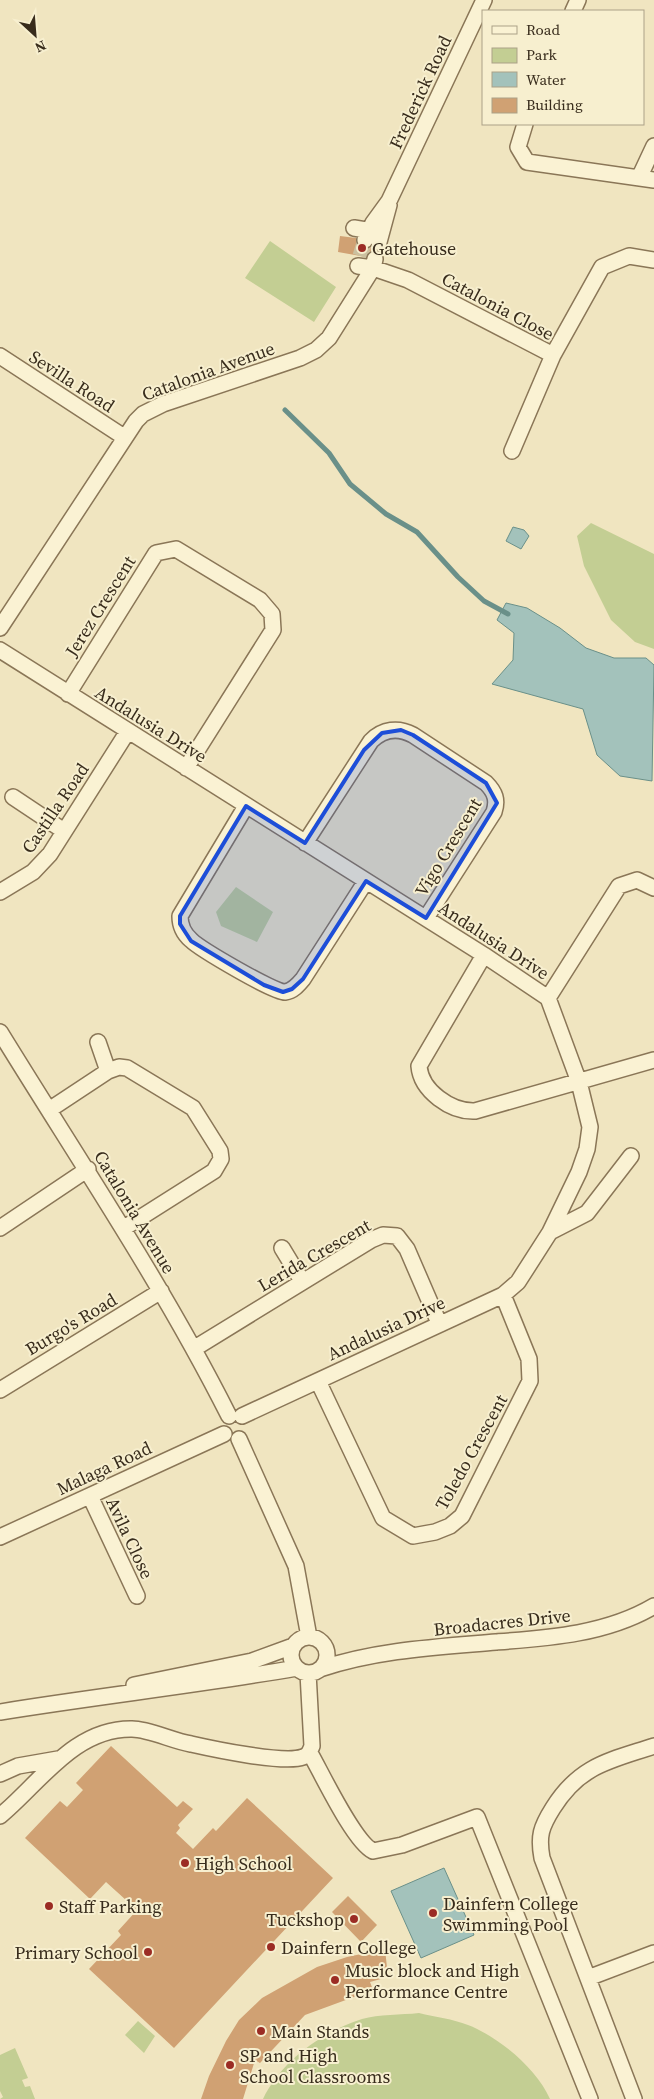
<svg xmlns="http://www.w3.org/2000/svg" width="654" height="2099" font-family="'Source Serif 4',serif">
  <style>
    .green { fill: #c3ce93 }
    .water { fill: #a3c2bb; stroke: #6a9089 }
    .lines { fill: none; stroke-linecap: round; stroke-linejoin: round }
    .stream { stroke: #6a9089; stroke-width: 5 }
    .building { fill: #d0a173 }
    .minor-tunnel { stroke: #cbc09f; stroke-width: 15; stroke-dasharray: 15 8; stroke-linecap: butt }
    .minor-casing { stroke: #8a7657; stroke-width: 18 }
    .minor { stroke: #faf2d3; stroke-width: 15 }
    .marked { fill: #1d4ed8; fill-opacity: 0.2; stroke: #1d4ed8; stroke-width: 4; stroke-linejoin: round }
    .poi-dot { fill: #9b2c24; stroke: #f7efcf; stroke-width: 2 }
    .labels { text-anchor: middle; dominant-baseline: central; stroke-width: 4; stroke-linejoin: round; paint-order: stroke }
    .street-label { font-size: 18px; fill: #382c1c; stroke: #f7efcf }
    .poi-label { font-size: 18px; fill: #382c1c; stroke: #f7efcf; text-anchor: start }
  </style>
  <rect width="100%" height="100%" fill="#f0e5c0"/>
  <path class="green" d="M270,241L336,287L314,322L245,278Z
    M591,523L654,554V649L635,642L611,620L584,566L577,536Z
    M236,887L273,912L257,942L221,926L216,912Z
    M419,2013C435,2017 453,2019 468,2025C499,2037 537,2069 550,2099H263C281,2061 322,2032 362,2019C379,2014 401,2015 419,2013Z
    M138,2021L155,2036L144,2053L125,2035Z
    M15,2048L28,2078L22,2080L25,2087L30,2086L35,2099H0L3,2097L0,2091V2055Z"/>
  <path class="water" d="M513,527L524,530L529,536L521,549L506,541Z
    M506,603L527,608L560,628L586,648L614,658H646L654,665L652,781L620,776L597,755L583,709L492,684L513,660L514,633L497,620Z
    M444,1868L474,1935L421,1958L391,1891Z"/>
  <g class="lines">
    <path class="stream" d="M285,410L329,453L350,484L386,514L417,532L458,577L484,601L508,614"/>
  </g>
  <path class="building" d="M340,236L356,238L357,245L361,249L371,247L374,250L368,252L366,257L338,252Z
    M111,1746L177,1807L183,1801L193,1809L178,1825L180,1828L176,1833L193,1849L213,1828L216,1831L247,1798L333,1878L174,2048L89,1969L121,1935L118,1931L137,1910L106,1882L90,1899L25,1838L60,1801L67,1807L83,1790L76,1783Z
    M348,1896L377,1925L361,1942L332,1912Z
    M385,1949L388,1977L370,1982L373,1990L305,2015L260,2063L255,2060L243,2099H201L209,2076L226,2041L239,2020L262,1998L317,1967L347,1957Z"/>
  <g class="lines">
    <path class="minor-tunnel" d="M360,256L365,240"/>
    <g class="minor-casing">
      <path id="minor" d="M573,11L578,0
        M525,124L518,147L527,162L654,180
        M639,178L654,146
        M354,228L378,232
        M365,240L373,223L389,201L484,0
        M379,242L389,205
        M358,266L373,268L408,280L553,355
        M0,356L124,437
        M512,451L553,355L602,267L629,256L654,260
        M0,628L136,421L143,414L163,404L300,358L316,350L329,338L373,268L375,259
        M0,650L484,955L548,998L579,1082L590,1127L587,1149L579,1172L550,1232L518,1282L503,1295L242,1416
        M68,694L156,553L176,549L260,600L272,614L273,630L186,768
        M13,797L64,831
        M246,806L180,916C180,925 184,934 191,940C200,949 275,993 285,992C293,991 298,985 303,979L366,881
        M305,843L371,741C383,729 398,727 413,735L486,783C495,792 498,800 494,812L426,918
        M0,892L33,872L50,854L128,731
        M484,955L419,1066C421,1091 451,1112 475,1111L654,1060
        M548,998L619,886L637,880L654,888
        M0,1032C78,1159 162,1283 229,1416
        M98,1042L108,1071
        M49,1110L108,1071L119,1067L127,1068L193,1108L220,1151L221,1159L214,1171L124,1228
        M0,1228L88,1169
        M550,1232L587,1213L631,1156
        M282,1248L302,1281
        M195,1348L371,1240L383,1235L397,1236L407,1249L439,1323
        M318,1381L383,1518L413,1536L435,1532L450,1526L462,1516L530,1381L529,1359L503,1295
        M0,1390L161,1291
        M239,1439L296,1566L309,1637
        M90,1496L137,1596
        M0,1537L224,1434
        M291 1655a18 18 0 1 1 36 0a18 18 0 1 1-36 0Z
        M320,1669C376,1650 437,1647 496,1642C549,1638 607,1634 654,1606
        M134,1685L252,1661L293,1646
        M0,1712C99,1696 198,1685 297,1668
        M310,1753C322,1774 354,1842 373,1851L402,1845L477,1817L590,2099
        M0,1774L18,1766L58,1759
        M0,1816C40,1783 74,1728 132,1729C149,1729 173,1741 191,1744C213,1749 284,1764 303,1757C309,1755 310,1751 312,1746L308,1673
        M588,1978L654,1953
        M634,2099L542,1858C538,1836 541,1827 553,1808C580,1765 609,1761 654,1746"/>
    </g>
    <use href="#minor" class="minor"/>
  </g>
  <path class="marked" d="M401,730L413,735L486,783L497,803L426,918L366,881L303,979L292,989L283,992L264,985L191,941L180,924V916L246,806L305,843L364,750L382,733Z"/>
  <g class="poi-dot">
    <circle cx="362" cy="248" r="5"/>
    <circle cx="185" cy="1863" r="5"/>
    <circle cx="49" cy="1906" r="5"/>
    <circle cx="433" cy="1913" r="5"/>
    <circle cx="354" cy="1919" r="5"/>
    <circle cx="271" cy="1947" r="5"/>
    <circle cx="148" cy="1952" r="5"/>
    <circle cx="335" cy="1980" r="5"/>
    <circle cx="261" cy="2031" r="5"/>
    <circle cx="230" cy="2065" r="5"/>
  </g>
  <g class="labels">
    <g class="street-label">
      <text transform="translate(420 92) rotate(-65)">Frederick Road</text>
      <text transform="translate(498 306) rotate(28)">Catalonia Close</text>
      <text transform="translate(208 371) rotate(-20)">Catalonia Avenue</text>
      <text transform="translate(72 381) rotate(33)">Sevilla Road</text>
      <text transform="translate(100 606) rotate(-58)">Jerez Crescent</text>
      <text transform="translate(151 724) rotate(32)">Andalusia Drive</text>
      <text transform="translate(55 808) rotate(-56)">Castilla Road</text>
      <text transform="translate(448 847) rotate(-59)">Vigo Crescent</text>
      <text transform="translate(494 940) rotate(33)">Andalusia Drive</text>
      <text transform="translate(135 1212) rotate(59)">Catalonia Avenue</text>
      <text transform="translate(314 1255) rotate(-30)">Lerida Crescent</text>
      <text transform="translate(71 1324) rotate(-31)">Burgo's Road</text>
      <text transform="translate(386 1328) rotate(-25)">Andalusia Drive</text>
      <text transform="translate(471 1452) rotate(-61)">Toledo Crescent</text>
      <text transform="translate(104 1468) rotate(-25)">Malaga Road</text>
      <text transform="translate(130 1538) rotate(65)">Avila Close</text>
      <text transform="translate(502 1622) rotate(-6)">Broadacres Drive</text>
    </g>
    <g class="poi-label">
      <text x="372" y="248">Gatehouse</text>
      <text x="195" y="1863">High School</text>
      <text x="443" y="1903">Dainfern College<tspan x="443" dy="21">Swimming Pool</tspan></text>
      <text x="59" y="1906">Staff Parking</text>
      <text x="344" y="1919" text-anchor="end">Tuckshop</text>
      <text x="281" y="1947">Dainfern College</text>
      <text x="138" y="1952" text-anchor="end">Primary School</text>
      <text x="345" y="1970">Music block and High<tspan x="345" dy="21">Performance Centre</tspan></text>
      <text x="271" y="2031">Main Stands</text>
      <text x="240" y="2055">SP and High<tspan x="240" dy="21">School Classrooms</tspan></text>
    </g>
  </g>
  <rect x="482" y="10" width="162" height="115" fill="#f7efcf" stroke="#aba187"/>
  <rect x="492" y="26" width="25" height="8" fill="#faf2d3" stroke="#aba187"/>
  <text x="526" y="35" font-size="15" fill="#382c1c">Road</text>
  <rect x="492" y="48" width="25" height="15" fill="#c3ce93" stroke="#aba187"/>
  <text x="526" y="60" font-size="15" fill="#382c1c">Park</text>
  <rect x="492" y="72" width="25" height="15" fill="#a3c2bb" stroke="#aba187"/>
  <text x="526" y="85" font-size="15" fill="#382c1c">Water</text>
  <rect x="492" y="98" width="25" height="15" fill="#d0a173" stroke="#aba187"/>
  <text x="526" y="110" font-size="15" fill="#382c1c">Building</text>
  <g transform="translate(35 35) rotate(154)" stroke="#f7efcf" stroke-width="4" paint-order="stroke">
  <path d="M0-4L9 19L0 12L-9 19Z" fill="#382c1c"/>
  <text y="-8" font-size="14" font-weight="bold" text-anchor="middle" fill="#382c1c">N</text>
  </g>
</svg>
